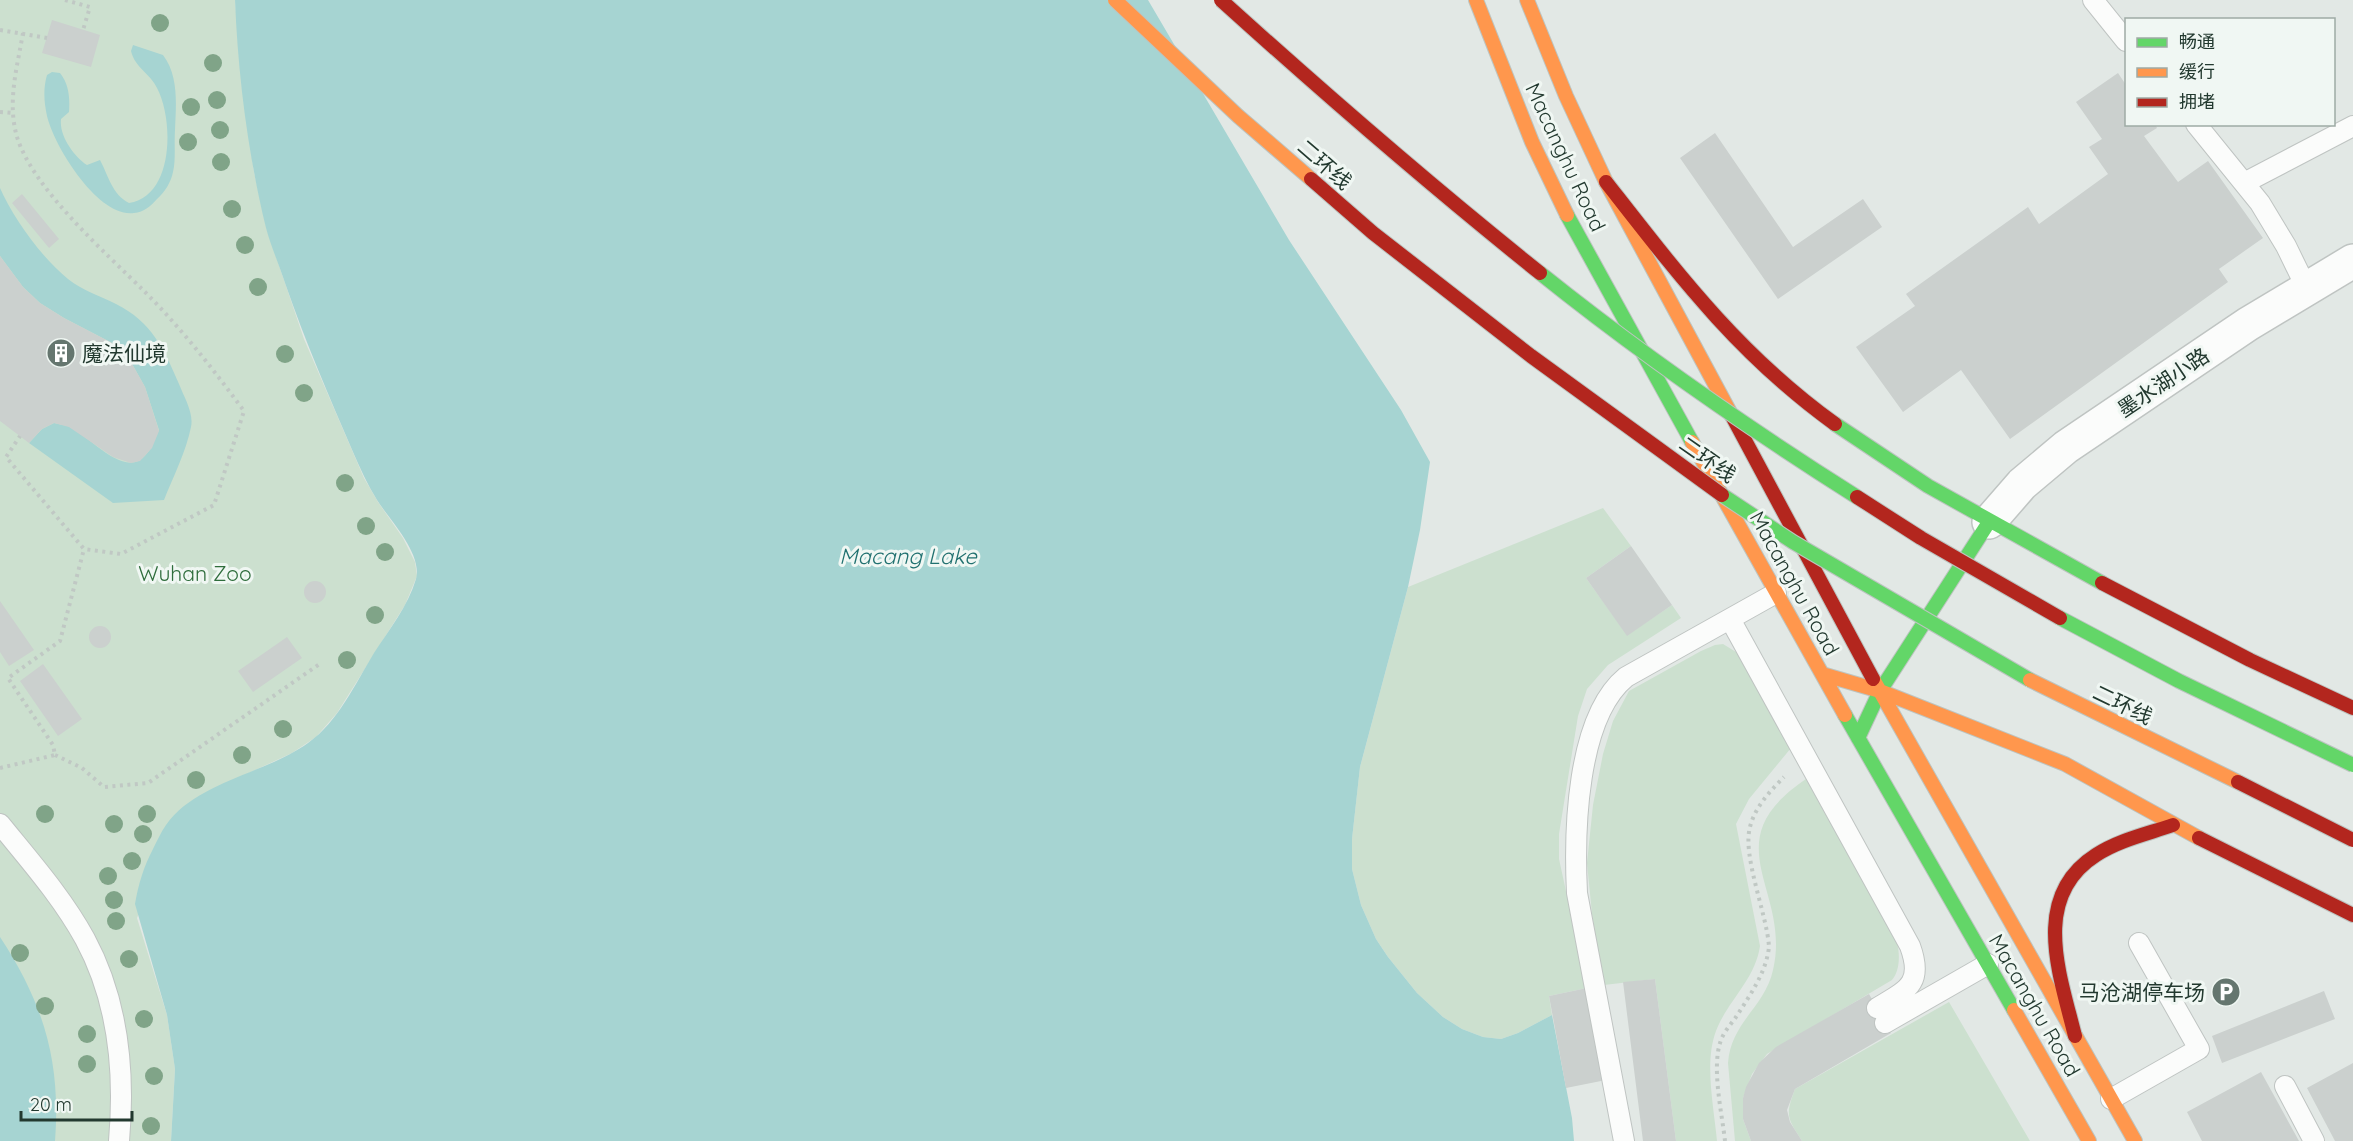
<svg xmlns="http://www.w3.org/2000/svg" width="2353" height="1141" font-family="Quicksand,'Noto Sans SC',sans-serif">
  <style>
    .green { fill: #cce0cf }
    .water { fill: #a6d4d2 }
    .building { fill: #cbd0ce }
    .lines { fill: none; stroke-linecap: round; stroke-linejoin: round }
    .lane-casing { stroke: #bfc4c2; stroke-width: 22 }
    .street-casing { stroke: #bfc4c2; stroke-width: 36 }
    .fast-casing { stroke: #bdc4c0; stroke-width: 16 }
    .slow-casing { stroke: #bdc4c0; stroke-width: 16 }
    .jam-casing { stroke: #bdc4c0; stroke-width: 16 }
    .path { stroke: #c0c8c4; stroke-width: 4; stroke-dasharray: 3 4.5; stroke-linecap: butt }
    .lane { stroke: #fbfcfb; stroke-width: 20 }
    .street { stroke: #fbfcfb; stroke-width: 33 }
    .fast { stroke: #63d668; stroke-width: 14 }
    .slow { stroke: #ff974d; stroke-width: 14 }
    .jam { stroke: #b3261e; stroke-width: 14 }
    .fast-bridge-casing { stroke: #bcc4c0; stroke-width: 16; stroke-linecap: butt }
    .slow-bridge-casing { stroke: #bcc4c0; stroke-width: 16; stroke-linecap: butt }
    .jam-bridge-casing { stroke: #bcc4c0; stroke-width: 16; stroke-linecap: butt }
    .fast-bridge { stroke: #63d668; stroke-width: 14 }
    .slow-bridge { stroke: #ff974d; stroke-width: 14 }
    .jam-bridge { stroke: #b3261e; stroke-width: 14 }
    .tree { fill: #80a488 }
    .labels { text-anchor: middle; dominant-baseline: central; stroke-width: 6; stroke-linejoin: round; paint-order: stroke }
    .street-label { font-size: 21px; fill: #22392f; stroke: #f0f7f3 }
    .poi-label { font-size: 21px; fill: #22392f; stroke: #f0f7f3; text-anchor: start }
    .park-label { font-size: 21px; fill: #2f6d3c; stroke: #f0f7f3 }
    .water-label { font-size: 22px; font-style: italic; fill: #217170; stroke: #f0f7f3 }
  </style>
  <rect width="100%" height="100%" fill="#e2e8e5"/>
  <path class="green" d="M0,0H235L242,87L254,172L267,230L304,339L364,478L378,502L403,538L415,562L417,576L405,605L337,713L316,737L292,753L210,791L178,812L137,918L167,1015L175,1069L171,1141H0Z
    M1603,508L1631,546L1586,578L1627,635L1672,605L1681,618L1608,665L1587,689L1578,716L1559,834V859L1587,988L1549,996L1552,1015L1518,1033L1501,1039L1483,1037L1462,1029L1443,1017L1417,993L1388,957L1376,939L1361,905L1352,869V839L1360,767L1408,587Z
    M1723,644L1736,652L1791,748L1749,799L1736,824L1760,946C1755,980 1728,1000 1716,1031C1704,1062 1714,1108 1717,1141H1676L1655,979L1604,985L1592,914L1587,863L1593,805L1603,754L1613,721L1629,691L1701,651L1715,645Z
    M1806,779L1897,943C1900,954 1900,971 1892,980L1767,1054L1752,1074L1743,1098V1119L1751,1141H1735L1728,1063C1731,1022 1765,1007 1773,970C1792,889 1711,843 1806,779Z
    M1949,1002L2030,1141H1802C1787,1117 1785,1116 1795,1089Z"/>
  <path class="water" d="M235,0H1148L1289,240L1401,410L1430,462L1420,530L1408,587L1360,767L1352,839V869L1361,905L1376,939L1388,957L1417,993L1443,1017L1462,1029L1483,1037L1501,1039L1518,1033L1552,1015L1572,1118L1574,1141H171L175,1069L167,1015L135,904C138,885 144,866 153,849C157,841 161,832 166,825C196,782 267,773 308,743C338,722 355,684 374,653C389,630 408,606 416,579C423,554 389,519 377,500C367,484 360,468 353,452C329,396 305,341 285,283C279,265 271,246 266,228C248,154 238,76 235,0Z
    M133,45L163,55C179,76 176,105 175,130C174,144 176,159 173,172C171,182 165,192 157,199C151,206 144,212 134,213C98,218 54,146 47,116C44,102 43,89 47,75L52,72L60,73C69,84 70,98 69,112L61,119C59,136 74,156 87,165L100,160C109,177 112,194 129,203C174,196 174,120 157,88C150,73 135,68 131,51Z
    M0,188C13,218 42,258 68,279C82,290 100,296 116,304C152,322 164,349 179,384C184,397 194,413 191,427C186,452 173,477 164,500L113,503L29,443L42,429L54,423C58,424 63,425 68,426C86,433 117,471 138,461C149,456 154,441 159,430L145,387L131,362L114,344L64,318L40,303L23,287L0,256Z
    M0,937C44,1004 61,1062 55,1141H0Z"/>
  <path class="building" d="M52,20L100,35L91,67L42,53Z
    M2118,73L2126,85V124H2155L2157,128L2144,136L2178,182L2208,161L2263,238L2219,269L2228,282L2010,439L1961,370L1903,412L1856,347L1915,306L1906,294L2028,207L2039,224L2108,174L2089,147L2102,139L2076,102Z
    M1715,133L1793,247L1863,199L1882,227L1778,299L1680,158Z
    M22,194L59,239L49,248L12,203Z
    M0,256L23,287L40,303L64,318L114,344L131,362L145,387L159,431L152,448L140,461L131,463L113,457L69,427L54,423L42,429L29,443L0,421Z
    M1631,546L1672,605L1627,636L1586,578Z
    M304 592a11 11 0 1 1 22 0a11 11 0 1 1-22 0Z
    M0,601L34,650L9,666L0,652Z
    M89 637a11 11 0 1 1 22 0a11 11 0 1 1-22 0Z
    M287,637L302,658L253,692L238,671Z
    M43,664L82,719L58,736L20,681Z
    M1655,979L1676,1141H1643L1623,982Z
    M1587,988L1606,1080L1566,1088L1549,996Z
    M2324,991L2335,1019L2222,1063L2212,1036Z
    M1869,994L1891,1033L1795,1089L1787,1110L1790,1122L1802,1141H1751L1743,1119V1098L1746,1087L1759,1063L1776,1047Z
    M2353,1063V1141H2335L2307,1088Z
    M2261,1072L2299,1141H2202L2187,1112Z"/>
  <g class="lines">
    <g class="lane-casing">
      <path id="lane" d="M2093,0L2126,41
        M2196,124L2260,203L2286,246L2306,287
        M2244,183L2353,126
        M1730,619L1910,946C1924,984 1907,990 1877,1008
        M0,824C30,861 62,897 85,939C118,1000 125,1073 119,1141
        M1885,1023L1988,964
        M2285,1086L2314,1141
        M2111,1099L2199,1049L2139,943
        M1624,1141L1577,893C1574,833 1576,718 1626,677L1776,593"/>
    </g>
    <g class="street-casing">
      <path id="street" d="M1989,522L2022,484L2066,447L2248,324L2353,261"/>
    </g>
    <g class="fast-casing">
      <path id="fast" d="M1567,215L1692,442
        M1835,424L1928,486L2102,583
        M1845,715L2014,1010
        M1858,738L1880,691L1989,522"/>
    </g>
    <g class="slow-casing">
      <path id="slow" d="M1476,0L1532,142L1567,215
        M1527,0L1566,96L1606,182L1732,416
        M1692,442L1845,715
        M1822,674L1880,691L2065,764L2199,838
        M1873,679L2135,1141
        M2014,1010L2089,1141"/>
    </g>
    <g class="jam-casing">
      <path id="jam" d="M1606,182C1678,274 1738,354 1835,424
        M1732,416L1873,679
        M2102,583L2250,660L2353,708
        M2199,838L2353,915
        M2075,1036C2060,975 2030,897 2096,855C2119,840 2147,834 2173,825"/>
    </g>
    <path class="path" d="M65,0L90,7L83,30
      M0,30L47,38
      M23,33C17,68 7,102 17,137C33,189 106,253 144,291C181,328 213,369 244,411L214,505L121,554L84,549
      M0,112L13,113
      M55,755L82,768L104,787L148,783L321,663
      M0,768L55,755L53,745L8,678L60,641L84,549L6,457L20,436
      M1725,1141C1722,1113 1711,1067 1721,1040C1724,1032 1731,1024 1736,1017C1750,995 1766,973 1769,947C1767,914 1742,856 1750,827C1755,807 1770,791 1784,777"/>
    <use href="#lane" class="lane"/>
    <use href="#street" class="street"/>
    <use href="#fast" class="fast"/>
    <use href="#slow" class="slow"/>
    <use href="#jam" class="jam"/>
    <g class="fast-bridge-casing">
      <path id="fast-bridge" d="M1540,273C1641,354 1748,428 1857,497
        M1722,495L1793,542L2030,680
        M2060,618L2179,681L2353,765"/>
    </g>
    <g class="slow-bridge-casing">
      <path id="slow-bridge" d="M1115,0L1238,116L1311,179
        M2030,680L2238,782"/>
    </g>
    <g class="jam-bridge-casing">
      <path id="jam-bridge" d="M1221,0C1325,94 1431,186 1540,273
        M1311,179L1373,233L1531,356L1722,495
        M1857,497L1921,538L2060,618
        M2238,782L2353,840"/>
    </g>
    <use href="#fast-bridge" class="fast-bridge"/>
    <use href="#slow-bridge" class="slow-bridge"/>
    <use href="#jam-bridge" class="jam-bridge"/>
  </g>
  <g class="tree">
    <circle cx="160" cy="23" r="9"/>
    <circle cx="213" cy="63" r="9"/>
    <circle cx="217" cy="100" r="9"/>
    <circle cx="191" cy="107" r="9"/>
    <circle cx="220" cy="130" r="9"/>
    <circle cx="188" cy="142" r="9"/>
    <circle cx="221" cy="162" r="9"/>
    <circle cx="232" cy="209" r="9"/>
    <circle cx="245" cy="245" r="9"/>
    <circle cx="258" cy="287" r="9"/>
    <circle cx="285" cy="354" r="9"/>
    <circle cx="304" cy="393" r="9"/>
    <circle cx="345" cy="483" r="9"/>
    <circle cx="366" cy="526" r="9"/>
    <circle cx="385" cy="552" r="9"/>
    <circle cx="375" cy="615" r="9"/>
    <circle cx="347" cy="660" r="9"/>
    <circle cx="283" cy="729" r="9"/>
    <circle cx="242" cy="755" r="9"/>
    <circle cx="196" cy="780" r="9"/>
    <circle cx="45" cy="814" r="9"/>
    <circle cx="147" cy="814" r="9"/>
    <circle cx="114" cy="824" r="9"/>
    <circle cx="143" cy="834" r="9"/>
    <circle cx="132" cy="861" r="9"/>
    <circle cx="108" cy="876" r="9"/>
    <circle cx="114" cy="900" r="9"/>
    <circle cx="116" cy="921" r="9"/>
    <circle cx="20" cy="953" r="9"/>
    <circle cx="129" cy="959" r="9"/>
    <circle cx="45" cy="1006" r="9"/>
    <circle cx="144" cy="1019" r="9"/>
    <circle cx="87" cy="1034" r="9"/>
    <circle cx="87" cy="1064" r="9"/>
    <circle cx="154" cy="1076" r="9"/>
    <circle cx="151" cy="1126" r="9"/>
  </g>
  <defs>
    <g id="building-disc" transform="scale(1.5)"><circle r="9.5" fill="#65766f" stroke="#f0f7f3"/><path d="M-4-6H4V6H1V3H-1V6H-4ZM-2.5-4.3h1.7v1.8h-1.7ZM.8-4.3h1.7v1.8H.8ZM-2.5-1h1.7V.8h-1.7ZM.8-1h1.7V.8H.8Z" fill="#fff"/></g>
    <g id="parking-disc" transform="scale(1.5)"><circle r="9.5" fill="#65766f" stroke="#f0f7f3"/><path d="M-3.5-5.5H1a3.5 3.5 0 0 1 0 7H-1V5.5H-3.5ZM-1-3.4V-.6H.8a1.4 1.4 0 0 0 0-2.8Z" fill="#fff"/></g>
  </defs>
  <g fill-rule="evenodd">
    <use href="#building-disc" x="61" y="353"/>
    <use href="#parking-disc" x="2226" y="992"/>
  </g>
  <g class="labels">
    <g class="street-label">
      <text transform="translate(1566 157) rotate(65)">Macanghu Road</text>
      <text transform="translate(1325 164) rotate(41)">二环线</text>
      <text transform="translate(2163 382) rotate(-34)">墨水湖小路</text>
      <text transform="translate(1708 459) rotate(35)">二环线</text>
      <text transform="translate(1795 583) rotate(61)">Macanghu Road</text>
      <text transform="translate(2123 704) rotate(26)">二环线</text>
      <text transform="translate(2035 1005) rotate(60)">Macanghu Road</text>
    </g>
    <g class="poi-label">
      <text x="82" y="353">魔法仙境</text>
      <text x="2205" y="992" text-anchor="end">马沧湖停车场</text>
    </g>
    <g class="park-label">
      <text x="195" y="573">Wuhan Zoo</text>
    </g>
    <g class="water-label">
      <text x="908" y="556">Macang Lake</text>
    </g>
  </g>
  <rect x="2125" y="18" width="210" height="108" fill="#f0f7f3" stroke="#9eaba5" stroke-width="1.5"/>
  <rect x="2137" y="38" width="30" height="9" fill="#63d668" stroke="#9eaba5" stroke-width="1.5"/>
  <text x="2179" y="48" font-size="18" fill="#22392f">畅通</text>
  <rect x="2137" y="68" width="30" height="9" fill="#ff974d" stroke="#9eaba5" stroke-width="1.5"/>
  <text x="2179" y="78" font-size="18" fill="#22392f">缓行</text>
  <rect x="2137" y="98" width="30" height="9" fill="#b3261e" stroke="#9eaba5" stroke-width="1.5"/>
  <text x="2179" y="108" font-size="18" fill="#22392f">拥堵</text>
  <path d="M21 1111v9h111v-9" fill="none" stroke="#22392f" stroke-width="3"/>
  <text x="30" y="1111" font-size="18" fill="#22392f" stroke="#f0f7f3" stroke-width="4.5" paint-order="stroke">20 m</text>
</svg>
